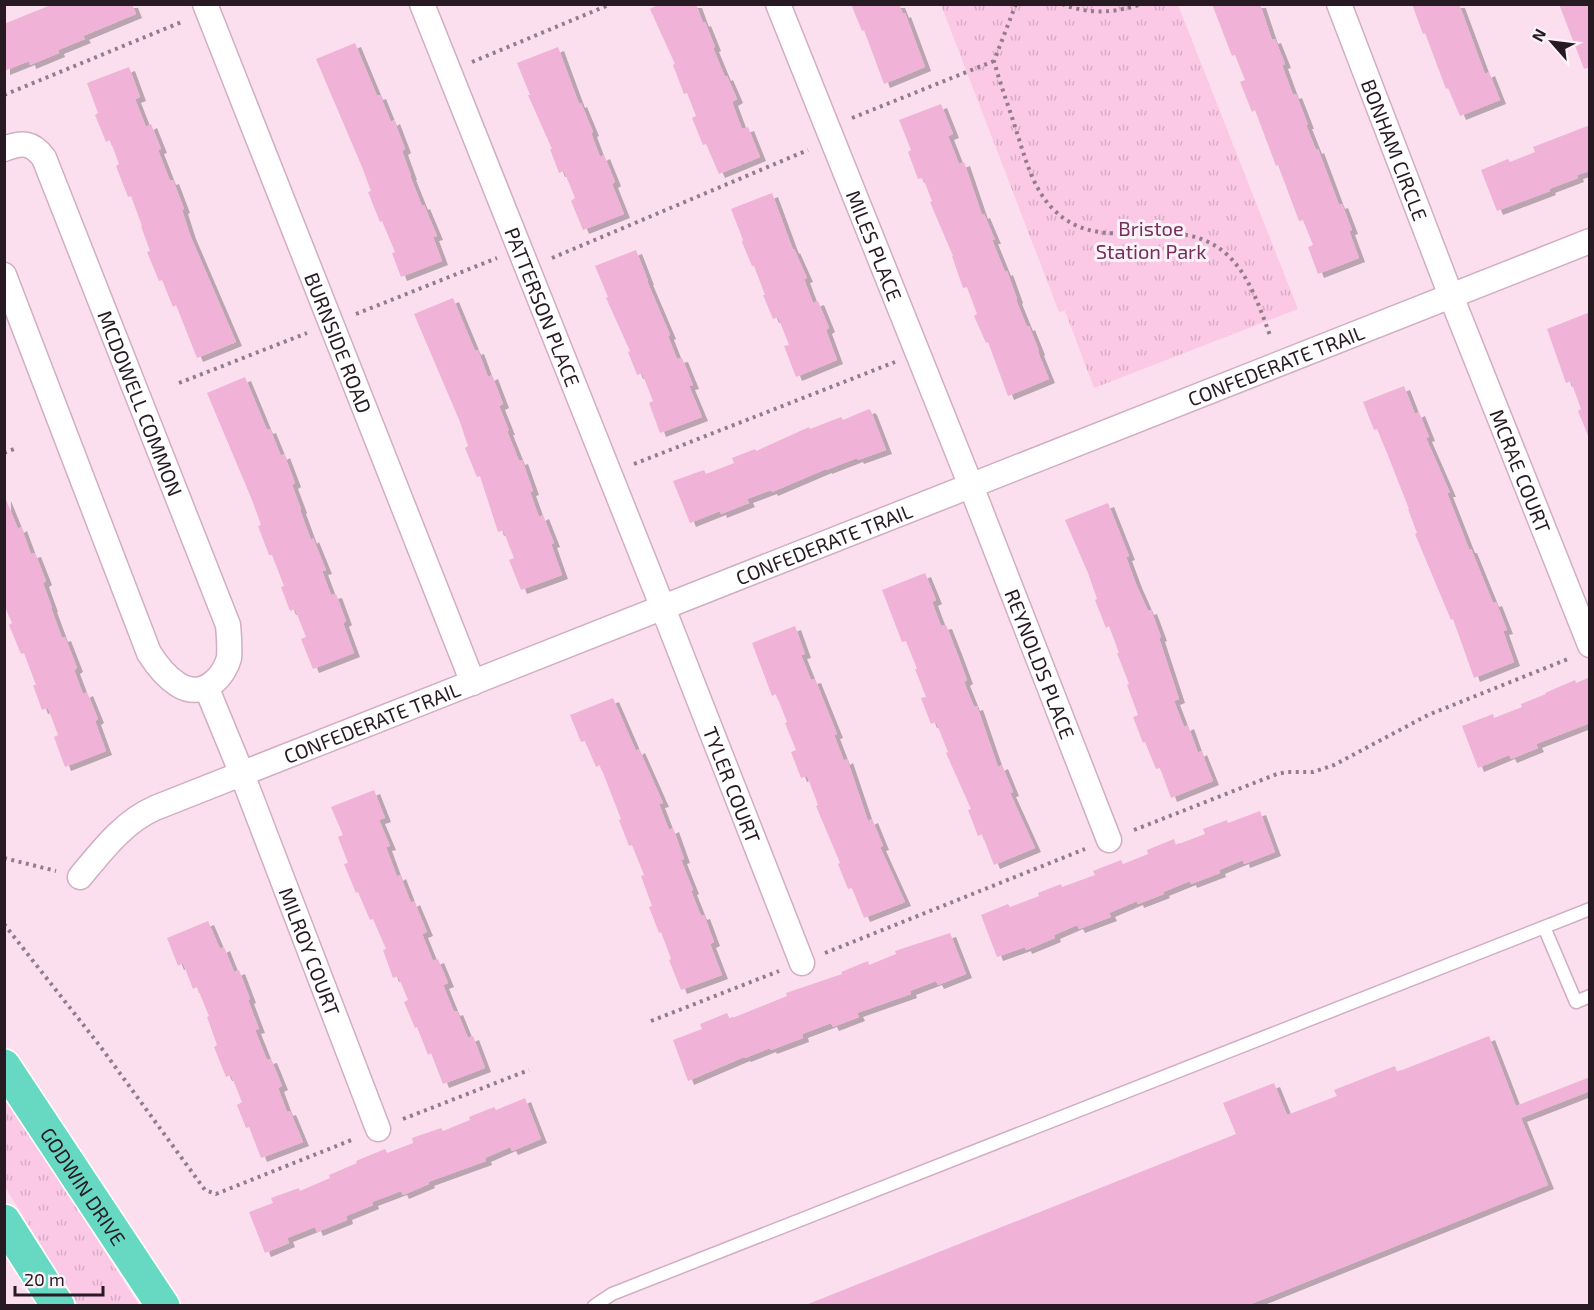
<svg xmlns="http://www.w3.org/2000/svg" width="1594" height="1310" font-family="'Exo 2',sans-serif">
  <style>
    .grass { fill: url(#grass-tufts) }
    .building { fill: #f0b2d7; filter: url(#shadow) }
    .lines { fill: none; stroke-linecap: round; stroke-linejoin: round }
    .service-casing { stroke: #d1aec2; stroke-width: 15 }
    .minor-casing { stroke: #d1aec2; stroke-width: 27 }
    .primary-casing { stroke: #fff; stroke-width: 36 }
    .path { stroke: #927d89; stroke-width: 4; stroke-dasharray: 3 4.5; stroke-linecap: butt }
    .service { stroke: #fff; stroke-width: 12 }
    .minor { stroke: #fff; stroke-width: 24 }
    .primary { stroke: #67d9c3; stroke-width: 33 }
    .labels { text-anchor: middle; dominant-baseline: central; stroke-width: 6; stroke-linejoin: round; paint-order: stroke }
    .street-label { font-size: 20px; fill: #271a22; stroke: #fbf3f7 }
    .park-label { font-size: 20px; fill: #742d5c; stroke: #fbf3f7 }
  </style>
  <defs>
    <pattern id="grass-tufts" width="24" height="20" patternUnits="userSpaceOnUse" patternTransform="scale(1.5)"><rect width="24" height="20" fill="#fbc9e6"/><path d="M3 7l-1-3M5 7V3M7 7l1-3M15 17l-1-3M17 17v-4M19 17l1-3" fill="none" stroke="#d7acc5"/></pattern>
    <filter id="shadow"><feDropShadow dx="6" dy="4" stdDeviation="0" flood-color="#0004"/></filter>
  </defs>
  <rect width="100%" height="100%" fill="#fcdfef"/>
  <path class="grass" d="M941,5H1178L1298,309L1094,388L1065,311L1059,312Z
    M4,1095L139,1305H78L5,1187Z"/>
  <path class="building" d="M53,4H132L136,14L83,36L85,39L58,50L59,53L30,65L29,61L4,71V24Z
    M660,4H696L703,23L705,22L715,47L713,48L725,77L727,76L737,99L732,102L742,129L748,127L760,157L719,174L706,144L703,145L692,118L696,116L687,93L684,94L673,65L675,64L650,9Z
    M851,4H899L903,14L905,13L925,67L884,84L864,30L862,31Z
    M1212,4H1260L1272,40L1275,39L1285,64L1282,65L1293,95L1296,94L1308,125H1306L1316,150L1318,149L1339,205L1342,204L1352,230L1349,231L1359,258L1318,274L1308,247L1313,245L1303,220L1299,221L1278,165L1276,166L1255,110L1252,112L1240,82L1245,80L1235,55L1232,56Z
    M1412,4H1459L1485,74L1489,72L1500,100L1460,116L1448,88L1446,89L1425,33L1423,34Z
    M1559,4H1590V67L1584,69Z
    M355,43L377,96L380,95L391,122L394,120L405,149L402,151L411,176H410L422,206L424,205L437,236L433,237L442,261L401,277L392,253L395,252L382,221L380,222L368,192L371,191L362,167L316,59Z
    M558,47L579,104L581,103L593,132L591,133L600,157L604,155L615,182L612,184L624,214L583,230L571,201L575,198L564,171L559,173L550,149H552L528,95H530L517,63Z
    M129,67L140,97L135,99L146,127L151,124L161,149L158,150L170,181L173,180L184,209L182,210L190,235L236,342L197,358L176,305L173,307L162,280L159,281L147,252L150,251L141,226H142L131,196L128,197L116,166L119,164L110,140L106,142L95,115L98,113L87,83Z
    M941,104L953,134L948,136L959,164L964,162L982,215L984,214L995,240H992L1005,272L1007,271L1017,299L1016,300L1027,327L1029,326L1039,351L1038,352L1049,379L1008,396L988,342L986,343L974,316L977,314L967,287L963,288L952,256H953L930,202L932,201L923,178L918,179L908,152L911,150L899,120Z
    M1590,125V171L1577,175L1578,178L1549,189L1550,191L1497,211L1481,170L1508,159L1510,162L1535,152L1533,147Z
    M772,193L793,250L794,249L807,278L804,279L813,303L818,301L829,328L826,330L837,360L796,377L784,346L789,345L778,317L773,319L763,295H765L754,266H752L742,242L743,240L731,209Z
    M636,250L648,281H647L670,335L668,336L677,359L682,358L693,385L689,386L702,417L660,433L649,403L653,401L642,373L637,375L628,352L630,351L606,298L608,297L595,266Z
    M453,298L475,351L478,350L488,377L492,375L503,404L499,406L509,431H507L519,461L522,460L533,491L530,492L539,517L543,515L554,543L551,544L562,575L521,590L509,560L514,558L503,530L498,532L480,476L477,477L465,448L468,446L460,422L414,314Z
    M1590,312V438H1589L1578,411L1581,409L1571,381L1566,383L1547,329Z
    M245,377L267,430L270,429L281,456L284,454L295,483L292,485L301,509L300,510L311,540L313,538L326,570L322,571L331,595L336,594L346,621L343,623L354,653L313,669L301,639L306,637L295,609L290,611L281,587L284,586L272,555H269L258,526L261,525L252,500L207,393Z
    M1404,386L1415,414L1419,412L1429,437L1426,438L1450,493H1447L1469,549H1471L1493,603L1496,602L1507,630L1503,631L1514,662L1474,678L1453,619L1451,620L1415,534L1417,533L1408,509H1409L1387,453L1377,429L1374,430L1363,402Z
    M869,409L871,411L886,450L858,460L857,458L826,470V469L772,492L771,490L747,499L749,503L721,514L720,511L690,523L673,481L704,470L706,474L734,463L732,458L755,449L756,451L809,427L810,429L841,417L843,420Z
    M5,497L18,529L21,527L31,554L35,553L46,581L43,583L52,608H51L62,638L65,637L77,668L74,670L83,694L87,692L98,719L95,721L106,751L65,767L54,737L58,735L48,708L42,710L33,685H36L24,653L21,654L9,625L12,623L4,605Z
    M1108,503L1129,556L1126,557L1136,584L1148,611L1151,610L1161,637L1159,638L1179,699L1174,701L1184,727L1188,725L1198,753L1201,751L1213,781L1171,798L1160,768L1156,769L1145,742L1143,743L1133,717L1138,715L1127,685L1129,684L1117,653H1119L1109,626L1106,628L1095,600L1097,599L1088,573L1065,520Z
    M925,573L936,600L932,602L941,626L946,625L957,653L967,680L964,682L974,707L977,706L998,767L1002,765L1013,792L1010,793L1035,848L994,865L982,834L978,836L968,810L971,809L946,753L948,752L936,722L931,724L921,698L926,697L915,669H917L906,641L902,642L882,590Z
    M795,626L805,654L801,655L811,680L815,679L837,734L834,735L844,761L847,759L868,821L872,819L883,846L880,847L905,902L864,918L852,888L848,889L838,864L840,863L816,806L818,805L807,776L801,778L791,752L796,750L785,723L787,722L776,694L772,696L752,643Z
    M1590,677V723L1536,744L1538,748L1511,759L1509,755L1478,768L1462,726L1493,714L1494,718L1522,707L1521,704L1546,694L1545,693L1575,680L1576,683Z
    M613,698L636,751L639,749L663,803L659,804L669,830L673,828L684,859L681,860L693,890L691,891L701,916L704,915L714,942L710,944L722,975L681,990L669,960L671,959L661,932L659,933L649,907L652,906L641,876L644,875L632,845L629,846L619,820L621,819L600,765L596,767L585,741L581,742L570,715Z
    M374,790L385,818L379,820L390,846L386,847L397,877L400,875L411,903L414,901L427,932L422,934L433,961L438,959L448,983L443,985L454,1012L457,1011L468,1038L473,1036L485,1068L443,1084L431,1053L428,1055L417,1027L415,1028L404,1002L408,1000L398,976L393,978L383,950L386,949L373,919L370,920L358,892L356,893L344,864L348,863L338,837L343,835L331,807Z
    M1260,811L1275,852L1244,864L1243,860L1219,870L1220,873L1191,884L1190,881L1163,892L1164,894L1138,904L1137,901L1109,913L1111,917L1079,929L1077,925L1054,935L1055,938L1026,950L1025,947L997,957L981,915L1008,904L1010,907L1039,896L1038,893L1061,884L1062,887L1095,875L1093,871L1121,860L1123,864L1148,854L1147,850L1174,839L1176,845L1205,834L1203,829L1227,820L1228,823Z
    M208,921L220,949L224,947L234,972L239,970L250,999L248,1000L259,1029L255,1030L267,1060L271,1059L282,1086L278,1088L287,1112L290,1111L303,1142L261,1158L249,1127L246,1128L237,1105L242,1102L231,1075L226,1077L214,1047L217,1045L207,1017L209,1016L197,987L193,989L183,963L178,966L167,938Z
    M950,933L966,974L938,985L936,981L910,991L911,994L857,1013L859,1017L833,1027L831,1023L802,1034L803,1038L771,1050L770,1048L745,1058L744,1057L688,1081L673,1040L702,1029L700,1024L727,1013L730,1019L787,996L786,993L842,974L841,972L868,961L869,965L896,954L895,951Z
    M1489,1036L1516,1106L1590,1077V1091L1521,1118L1548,1185L1246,1306H803L1236,1134L1223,1103L1274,1083L1287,1115L1337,1096L1334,1090L1395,1066L1397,1072Z
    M525,1098L541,1139L512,1151L510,1147L485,1158L486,1161L428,1182L429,1184L403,1195L401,1191L372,1202L373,1205L346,1216L347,1220L317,1232L315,1227L287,1238L289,1243L265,1253L249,1212L273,1203L271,1198L299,1188L300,1191L330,1178L329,1175L357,1163L356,1161L385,1149L387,1153L413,1143L412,1138L441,1128L443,1131L470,1120L469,1117L494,1107L496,1110Z"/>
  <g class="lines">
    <g class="service-casing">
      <path id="service" d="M1544,927L1576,1002L1590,996
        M594,1306L612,1294L1590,909"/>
    </g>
    <g class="minor-casing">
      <g id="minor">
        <path id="s1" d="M205,4L473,683"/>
        <path id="s2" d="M422,4L663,608L802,963"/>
        <path id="s3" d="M778,4L971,486L1109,840"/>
        <path id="s4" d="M1339,4L1451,296L1590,645"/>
        <path id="s5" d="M4,149C22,142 32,142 44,158L228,625C229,636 230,647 229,658C227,666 221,676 215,681C189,705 163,675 149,653L4,275"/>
        <path id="s6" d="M207,689L242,774L378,1129"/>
        <path id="s7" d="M80,877C101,852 123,822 155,808L1590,241"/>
      </g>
    </g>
    <g class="primary-casing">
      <g id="primary">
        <path id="s8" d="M4,1066L163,1306"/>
        <path d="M4,1221L58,1306"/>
      </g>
    </g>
    <path class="path" d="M1016,4L994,61C1000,84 1009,107 1016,130C1025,157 1032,187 1052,208C1106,265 1187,198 1239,268C1254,289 1262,314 1271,338
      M1062,4C1090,15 1114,13 1142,4
      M472,62L611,4
      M4,95L184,21
      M852,118L994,61
      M552,258L808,150
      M356,314L497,258
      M179,383L307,333
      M4,453L14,449
      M634,464L895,362
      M1134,830L1277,774L1287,772H1313L1334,765L1428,715L1568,659
      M4,858L56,871
      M4,924L100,1046L205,1190L216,1194L354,1139
      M825,953L1085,849
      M651,1021L779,971
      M403,1119L529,1070"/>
    <use href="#service" class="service"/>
    <use href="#minor" class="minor"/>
    <use href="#primary" class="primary"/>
  </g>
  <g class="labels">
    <g class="street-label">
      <text stroke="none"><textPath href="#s4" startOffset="156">BONHAM CIRCLE</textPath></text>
      <text stroke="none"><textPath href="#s3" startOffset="260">MILES PLACE</textPath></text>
      <text stroke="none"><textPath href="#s2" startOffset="326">PATTERSON PLACE</textPath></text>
      <text stroke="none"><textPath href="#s1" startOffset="364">BURNSIDE ROAD</textPath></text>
      <text stroke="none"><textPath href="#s7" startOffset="1308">CONFEDERATE TRAIL</textPath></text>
      <text stroke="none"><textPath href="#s5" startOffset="309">MCDOWELL COMMON</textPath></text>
      <text stroke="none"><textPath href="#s4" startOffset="501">MCRAE COURT</textPath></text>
      <text stroke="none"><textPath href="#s7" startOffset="822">CONFEDERATE TRAIL</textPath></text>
      <text stroke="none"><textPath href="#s3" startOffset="710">REYNOLDS PLACE</textPath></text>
      <text stroke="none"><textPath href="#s7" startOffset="336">CONFEDERATE TRAIL</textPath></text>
      <text stroke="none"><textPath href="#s2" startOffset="840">TYLER COURT</textPath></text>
      <text stroke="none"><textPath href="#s6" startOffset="282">MILROY COURT</textPath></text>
      <text stroke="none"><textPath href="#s8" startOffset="144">GODWIN DRIVE</textPath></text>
    </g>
    <g class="park-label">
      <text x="1151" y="228">Bristoe<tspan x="1151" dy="23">Station Park</tspan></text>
    </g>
  </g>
  <rect width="1594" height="1310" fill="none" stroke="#271a22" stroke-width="12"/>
  <g transform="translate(1552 42) rotate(298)" stroke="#fbf3f7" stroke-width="4.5" paint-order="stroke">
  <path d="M0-4.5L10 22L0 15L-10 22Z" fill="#271a22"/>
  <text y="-9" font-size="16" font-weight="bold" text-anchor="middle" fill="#271a22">N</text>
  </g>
  <path d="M15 1286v9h88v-9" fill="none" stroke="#271a22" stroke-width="3"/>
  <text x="24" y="1286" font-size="18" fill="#271a22" stroke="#fbf3f7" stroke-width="4.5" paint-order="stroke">20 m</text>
</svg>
